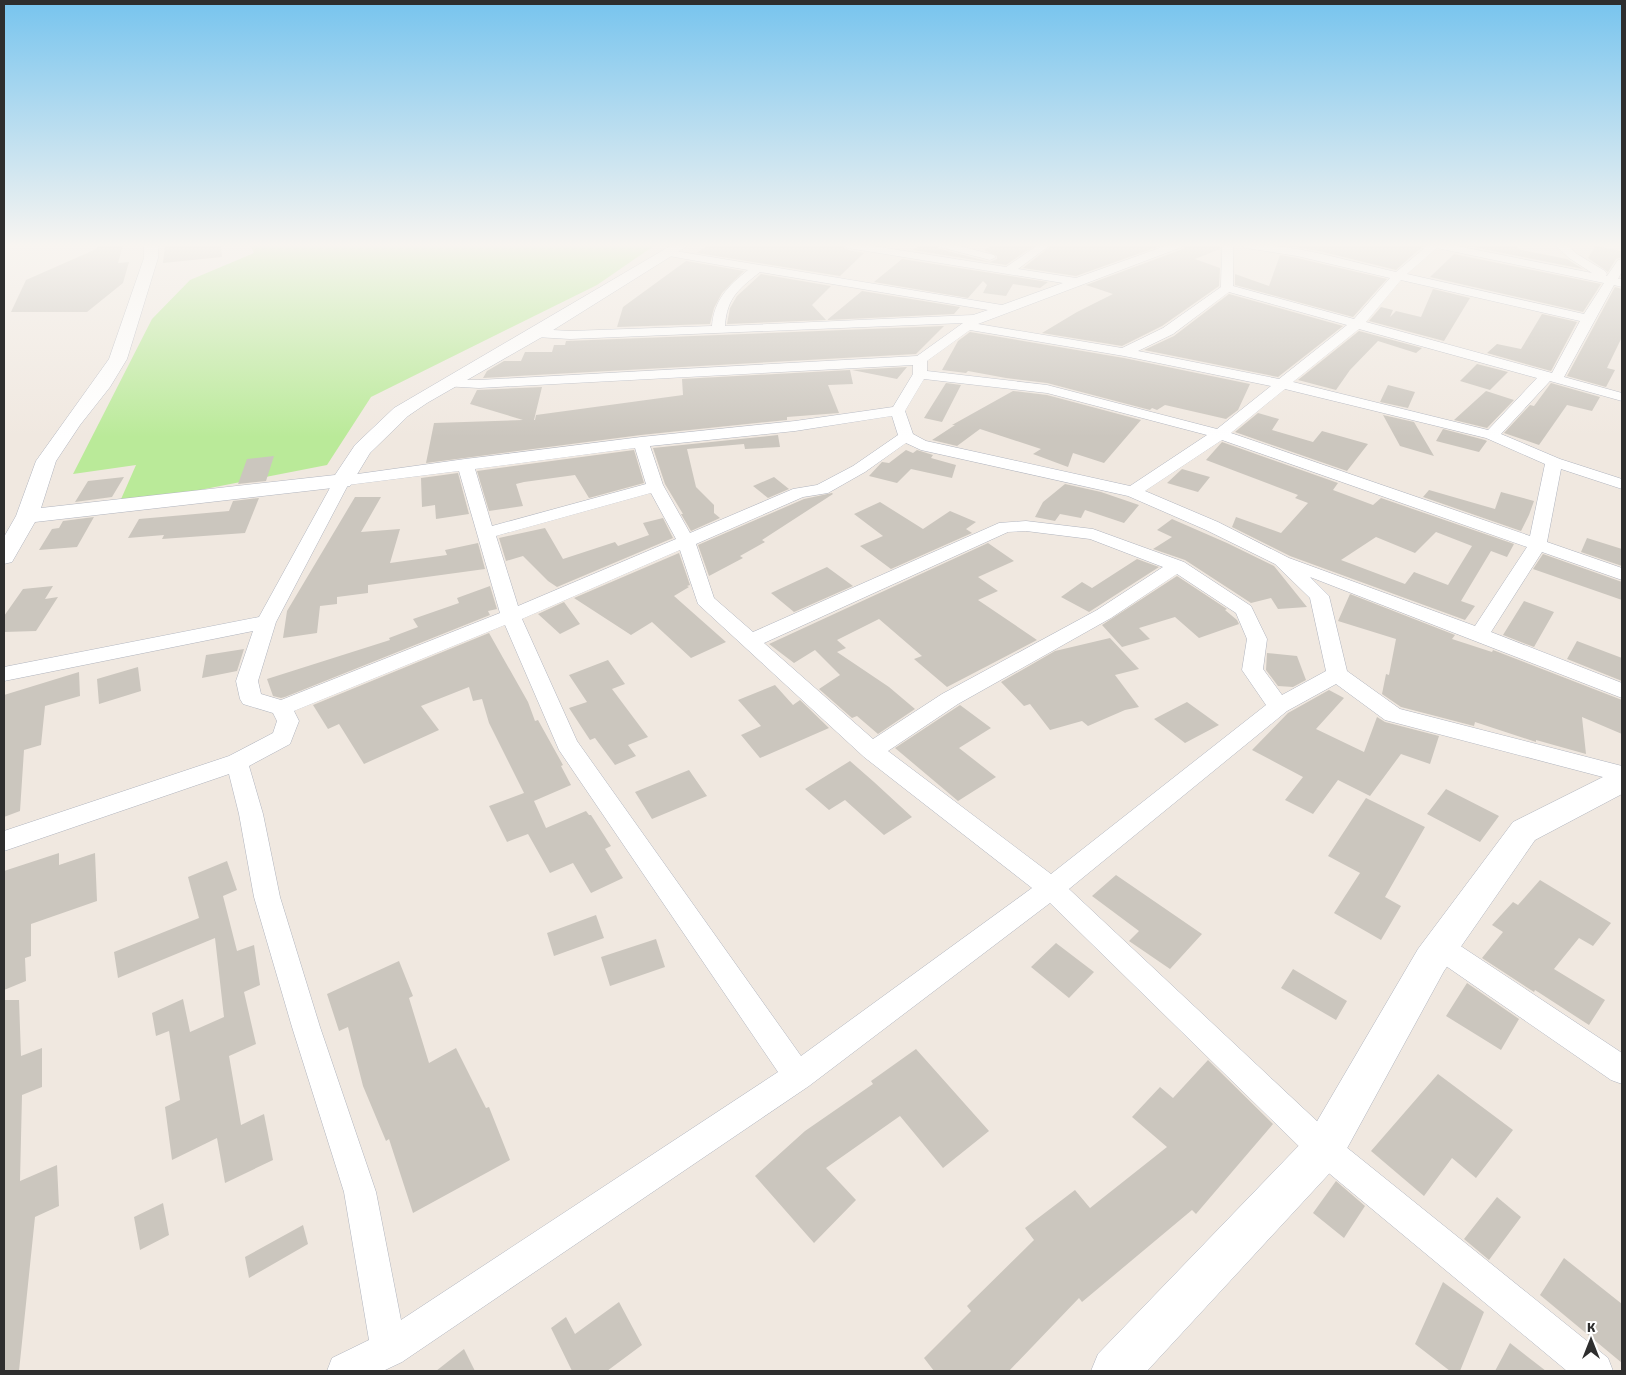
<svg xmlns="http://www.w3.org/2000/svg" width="1626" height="1375" font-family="Signika,sans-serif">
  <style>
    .green { fill: #baea99 }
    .building { fill: #cbc6be; fill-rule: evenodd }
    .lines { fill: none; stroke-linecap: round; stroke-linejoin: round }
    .minor-casing { stroke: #b0b4be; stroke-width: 1 }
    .tertiary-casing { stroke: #b0b4be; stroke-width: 1 }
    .minor { fill: #fff; fill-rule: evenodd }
    .tertiary { fill: #fff; fill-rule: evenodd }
  </style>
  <rect width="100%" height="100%" fill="#f0e8e0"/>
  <path class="green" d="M250,245H655L597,285L371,397L327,465L118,506L136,465L73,474L152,319L190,280L254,253Z"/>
  <path class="building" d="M100,245H123L118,263L129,262L123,283L87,312H11L26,280L94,250Z
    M165,245H221L222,257L163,263Z
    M707,245H841L848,250L864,253L840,276L697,253Z
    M920,245H936L940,249L990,262L997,259V256L984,250L993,245H1035L1006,265L913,250Z
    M1052,245H1163L1076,276L1023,268Z
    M1185,245H1220V249L1195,259L1220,268L1219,286L1162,326L1122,346L1042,333L1077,312L1113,294L1086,285L1183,249Z
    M1283,245H1424L1396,270L1319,251Z
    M1463,245H1518L1517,249L1567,259L1583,269Z
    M1595,246L1622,251V257L1616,259L1608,272L1588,258Z
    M1454,254L1601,284L1583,312L1430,277Z
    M1280,255L1297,258L1387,279L1353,317L1235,285V274L1269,286Z
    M902,259L1048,282L1040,288L1013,284L1006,296L983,293L987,285L983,281L968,298L874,282Z
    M686,261L744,271L722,293L714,308L710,324L617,327L623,307Z
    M761,274L831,286L812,305L826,320L727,324L730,308L737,296Z
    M1615,287L1622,289V337L1607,368L1615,370L1606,387L1567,376Z
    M1433,289L1470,298L1444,341L1369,321L1381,307L1393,310L1390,317L1396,311L1421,317Z
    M862,291L960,307L954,314L827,320Z
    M1229,294L1343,326L1278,377L1144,350L1174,336Z
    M1542,314L1577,322L1551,371L1487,353L1497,344L1521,349Z
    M944,326L916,354L483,378L487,371L504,361H521L525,352H552L554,345H565L566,341Z
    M1359,331L1422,348L1416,353L1378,341L1350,370L1336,390L1298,380Z
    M970,332L1124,358L1250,384L1238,410L1226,419L1165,405L1157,410L1152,408L1150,410L1047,383L1006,378L968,371L966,373L942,370L958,341Z
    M1477,364L1508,372L1490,390L1460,381Z
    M907,367L897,379L852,370Z
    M850,370L853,384L828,385L839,413L787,417V420L641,435L426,463L434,423L523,420L470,404L477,390L542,387L534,420H535L536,415L683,395L682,379Z
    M946,383L961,385L942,422L924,418Z
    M1551,383L1600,397L1592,411L1567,405L1539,445L1504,433L1530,405L1534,406Z
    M1388,385L1415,392L1408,408L1380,402Z
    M1013,391L1047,395L1141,420L1104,463L1073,453L1068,467L1033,454L1041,449L980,429L957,446L932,440L955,425H952Z
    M1486,391L1514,400L1487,428L1454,420Z
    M1258,413L1279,419L1272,430L1313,442L1322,431L1368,444L1347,471L1235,432Z
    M1383,415L1414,422L1434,456L1400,446Z
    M1443,429L1485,440L1487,441L1479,452L1436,441Z
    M778,435L780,447L745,449L744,444L687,449L696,487L714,505V513L720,518L691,531L681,514H683L665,484L653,448Z
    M1222,442L1338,483L1333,490L1373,505L1381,498L1514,544L1507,557L1491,551L1461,601L1475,606L1465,620L1290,556L1232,527L1236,517L1281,533L1308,503L1295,498L1298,495L1206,460ZM1436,532L1472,546L1448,585L1414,572L1405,584L1341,560L1376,537L1415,553Z
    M634,450L644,483L589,498L575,475L524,482L516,484L523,506L489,511L477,471Z
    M906,450L913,453L917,450L933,455L931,458L956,465L952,478L911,469L897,483L869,476L882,462L889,463Z
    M274,456L266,481L238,484L247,459Z
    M1182,469L1210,477L1198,492L1167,483Z
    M458,473L469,514L436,519L435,505L422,507L421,478Z
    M124,477L112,497L75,502L88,481Z
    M774,477L789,489L768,498L753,486Z
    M1065,484L1101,492L1139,505L1124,523L1085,510L1081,518L1060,514L1055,521L1035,517L1043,502Z
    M1429,490L1495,509L1501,492L1534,501L1529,515L1521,531L1423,497Z
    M832,493L833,494L762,540L765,542L740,556L743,558L709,576L698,545L804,499Z
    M355,497H381L361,532L400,529L390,563L447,555L445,550L478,543L485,569L368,585V593L337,597V604L320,606L317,633L283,638L287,611Z
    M259,498L245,533L162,539L164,535L128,538L139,519L229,511L233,501Z
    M880,502L923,529L950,511L976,522L966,529L972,533L891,569L860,546L883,536L854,514Z
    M94,517L77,547L39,550L52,529L59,528L63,521Z
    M663,518L673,538L557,587L548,581L523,556L506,561L499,538L545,528L563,559L615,542L618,546L649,535L643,523Z
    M1172,519L1227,543L1274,566L1307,607L1278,609L1271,598L1251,603L1185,560L1153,549L1172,537L1157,530Z
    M1587,538L1622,549V566L1581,552Z
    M988,543L1014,561L978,577L998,591L978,600L1037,640L947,687L914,659L922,656L879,619L837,640L846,648L837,652L889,687L915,709L878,734L857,716L852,718L819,689L840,675L815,650L794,663L769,644Z
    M679,553L690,585L687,586L689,587L674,596L726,642L691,658L652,622L631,635L574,598Z
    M1543,554L1622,582V600L1533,569Z
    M1137,559L1159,567L1089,612L1061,597L1082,582L1092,588Z
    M827,567L853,586L794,612L771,593Z
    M1177,576L1227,609L1225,610L1237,620L1239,624L1199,638L1175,617L1139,628L1150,639L1122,647L1102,625Z
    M53,586L45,599L58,597L36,631L4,632V616L23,589Z
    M490,586L497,609L488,611L490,615L285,697L281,698L273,696L267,679L390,640L389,638L418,627L413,619L459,603L457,598Z
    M1350,594L1455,635L1452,639L1492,652L1493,650L1622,700V734L1582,717L1586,754L1536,740V742L1475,722L1474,726L1401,707L1382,694L1386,674L1389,675L1396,639L1338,621Z
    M1524,601L1554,612L1534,647L1503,635Z
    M564,602L580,624L560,634L538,614Z
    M489,633L528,702L535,721L538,720L563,765L561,766L571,785L534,801L546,828L586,811L589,815H591L611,846L605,849L623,878L591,893L573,863L550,873L528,834L507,842L489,806L524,793L489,723L482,699L473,701L469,687L421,706L439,730L364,764L339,724L328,729L313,705Z
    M1110,638L1139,669L1115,675L1139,707L1125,710L1088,726L1082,721L1050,730L1030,704L1024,706L1001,682L1055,651Z
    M1577,641L1622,658V681L1567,659Z
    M244,649L237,671L202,678L206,655Z
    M1267,653L1297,656L1306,680L1293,687L1278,686L1266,670Z
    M608,660L625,684L612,689L648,737L628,745L636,756L615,765L595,738L590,740L569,708L587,702L569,675Z
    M138,667L141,691L99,704L97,679Z
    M79,672L80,696L45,706L41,745L24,750L20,811L4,817V695Z
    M775,685L793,705L800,700L829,728L760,758L741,735L761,726L738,700Z
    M1329,690L1344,698L1316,729L1364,752L1377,717L1385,722L1439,736L1430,764L1401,754L1370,796L1338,780L1313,814L1285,800L1303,777L1252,750L1288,713Z
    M1187,702L1219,725L1185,743L1154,719Z
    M960,705L991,728L959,748L996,777L958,801L895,748Z
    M850,761L874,782L912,817L884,835L845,800L829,810L805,789Z
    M689,770L707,796L652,819L635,792Z
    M1446,789L1499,816L1480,842L1427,814Z
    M1366,798L1425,827L1385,897L1401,906L1381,940L1334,913L1360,873L1328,856Z
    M59,853V865L95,853L97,901L31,924V956L25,958L26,981L4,990V871Z
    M227,861L237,890L223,896L237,951L254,945L260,985L244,992L256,1044L229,1056L241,1125L264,1114L273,1160L225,1183L217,1138L172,1160L165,1107L180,1100L169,1031L156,1036L152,1013L183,999L190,1032L224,1017L215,938L118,978L114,952L199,918L188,877Z
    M1116,875L1202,934L1170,969L1129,941L1139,931L1092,896Z
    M1540,880L1611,923L1593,946L1579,938L1554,969L1605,1000L1589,1025L1535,990L1534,992L1482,958L1503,932L1492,925L1513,902L1518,905Z
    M596,915L604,938L554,956L547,933Z
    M656,939L665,967L610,986L601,957Z
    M1056,943L1094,972L1069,998L1031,967Z
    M399,961L413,996L409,998L429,1063L456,1048L486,1108L489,1107L510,1160L413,1213L389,1139L386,1141L363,1086L348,1027L339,1031L327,994Z
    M1293,969L1347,1001L1336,1020L1281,988Z
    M1467,983L1519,1019L1501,1050L1446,1016Z
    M4,1000H19L21,1056L42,1048V1087L22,1095L20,1181L57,1165L59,1206L35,1217L19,1371H4Z
    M916,1049L989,1131L943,1168L900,1116L826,1168L856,1200L814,1243L755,1176L805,1131L873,1084L871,1081Z
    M1208,1060L1273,1124L1196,1214L1192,1210L1082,1302L1079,1298L1009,1371H934L924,1358L971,1311L967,1306L1034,1240L1025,1228L1075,1190L1090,1208L1167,1147L1132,1117L1160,1087L1173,1098Z
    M1438,1074L1513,1130L1476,1178L1452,1158L1424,1196L1371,1151Z
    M1336,1181L1365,1206L1344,1238L1313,1213Z
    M1497,1197L1521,1217L1489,1260L1464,1239Z
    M163,1203L169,1235L140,1250L134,1217Z
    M303,1225L308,1244L249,1278L245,1257Z
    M1564,1258L1622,1304V1363L1540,1295Z
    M1443,1282L1484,1312L1460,1371H1450L1415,1344Z
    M619,1302L642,1345L607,1371H572L551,1328L566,1317L575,1334Z
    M1510,1343L1546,1371H1495Z
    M464,1349L475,1371H436Z"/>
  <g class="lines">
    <g class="minor-casing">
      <path id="minor" d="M843,245H867L1006,267L1038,245H1050L1018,269L1076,278L1168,245H1183L1182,247L978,324L1122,348L1163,328L1221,287L1222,245H1233V286L1354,319L1390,278L1297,256L1246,248L1240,245C1290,242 1347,261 1396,272L1428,245H1452L1592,273L1569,258L1555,245H1567L1577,254L1605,271L1607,274L1606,276H1607L1618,260L1622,259V271L1618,279H1622V287L1614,285L1564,377L1622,393V401L1550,381L1501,434L1560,459L1622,479V489L1561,469L1547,542L1622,568V580L1542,552L1491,632L1622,683V698L1310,577L1329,596L1347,671L1400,709L1622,766V782L1385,720L1336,684L1287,711L1069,889L1335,1138L1608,1358L1613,1371H1567L1313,1160L1050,903L809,1086L402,1362L383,1371H327L332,1358L369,1340L344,1192L292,1027L254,897L239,814L229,774L4,851V831L229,756L273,733L277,721L273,713L243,704L240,699L236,681L253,631L4,681V667L259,617L336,477L465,459L641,437L795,421L893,407L913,374V365L479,388L443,386L441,383L443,380H479L917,356L963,323L570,339L536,337L529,333L536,329L570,331L712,326C714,300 728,286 748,270L669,256L665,255L663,253L665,251L669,250L1002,305L1063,283L848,248ZM1437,248L1604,283L1584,314L1407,274ZM760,272L988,310L973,315L725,326C727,297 739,289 760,272ZM1401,280L1580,321L1552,373L1366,322ZM1229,292L1347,325L1279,379L1138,351L1173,334ZM1359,329L1537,378L1488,430L1293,382ZM970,330L1124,356L1271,386L1217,429L1047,385L927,371V361ZM924,379L1047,393L1207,435L1130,486L926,441L913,434L905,411ZM1285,389L1486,438L1545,464L1530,536L1231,433ZM892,416L898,435L853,466L817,485L793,489L690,533L663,485L650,446L795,431ZM1222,440L1527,547L1475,626L1289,558L1218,522L1145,491ZM906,443L921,450L1128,496L1206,530L1275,564L1310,598L1326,671L1282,695L1263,669L1267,639L1251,606L1184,562L1093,529L1026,521L999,523L753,632L714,598L696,544L803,497L828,493L865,472ZM635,448L646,484L492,526L475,469ZM459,471L500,613L281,700L261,694L258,681L276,622L348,485ZM651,493L676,539L518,606L496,536ZM1026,531L1090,539L1163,567L1097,610L942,694L873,739L764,643L1008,532ZM680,550L698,604L864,757L1032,888L801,1056L577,741L522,619ZM1177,574L1236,613L1247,639L1242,670L1266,705L1051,874L888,751L958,704L1111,618ZM505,625L559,750L778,1072L401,1320L376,1192L320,1027L280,897L263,814L249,766L290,744L299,721L294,711Z
        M938,245H956L994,255L996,257L990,260L940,247Z
        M1440,935L1450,939L1622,1053V1084L1611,1080L1430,955L1426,947L1430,939Z"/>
    </g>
    <g class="tertiary-casing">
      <path id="tertiary" d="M144,245H158V258L127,359L110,387L80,425L56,461L41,508L335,475L355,445L394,408L672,245H689L542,337L427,403L408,416L370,453L350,486L35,522L12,562L4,564V537L16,516L36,461L109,359L144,258Z
        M1622,770V794L1535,840L1444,971L1339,1163L1147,1371H1091L1098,1354L1309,1135L1418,949L1513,822L1611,773Z"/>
    </g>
    <use href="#minor" class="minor"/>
    <use href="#tertiary" class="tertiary"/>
  </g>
  <linearGradient id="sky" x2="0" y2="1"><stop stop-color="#77c4ee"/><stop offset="0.56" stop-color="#f8f5f1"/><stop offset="1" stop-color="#f8f5f1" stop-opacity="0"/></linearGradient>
  <rect width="1626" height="437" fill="url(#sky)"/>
  <rect width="1626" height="1375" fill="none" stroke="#2e2e2e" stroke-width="10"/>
  <g transform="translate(1591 1340)" stroke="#ffffff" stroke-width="4" paint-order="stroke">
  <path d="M0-4L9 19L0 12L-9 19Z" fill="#2e2e2e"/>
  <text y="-8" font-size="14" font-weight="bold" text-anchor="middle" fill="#2e2e2e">K</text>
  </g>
</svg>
